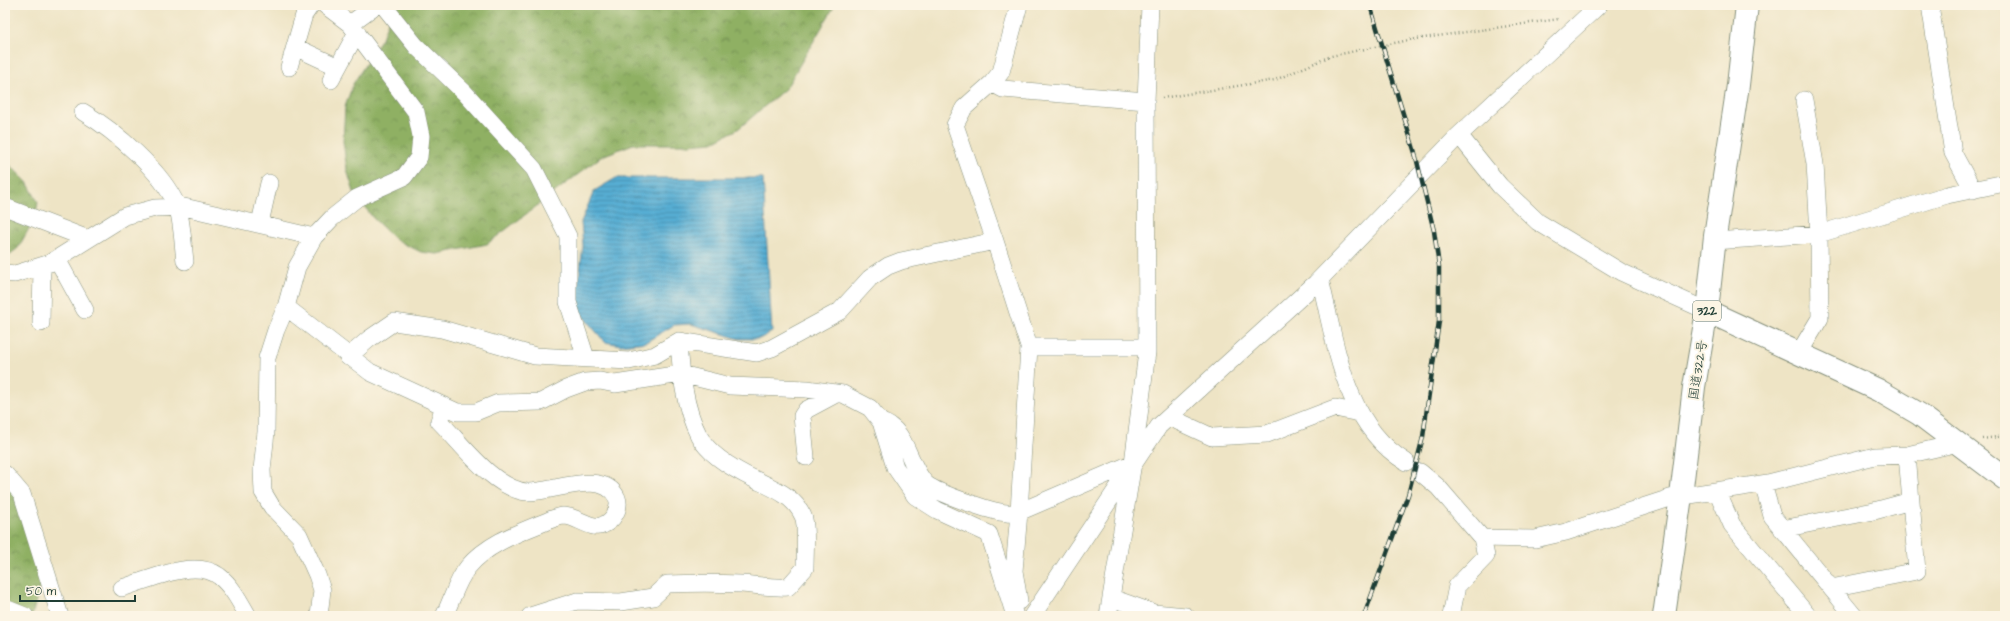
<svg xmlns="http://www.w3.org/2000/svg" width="2010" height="621" font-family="'Architects Daughter','Klee One',sans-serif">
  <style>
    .forest { fill: url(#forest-crowns); stroke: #57764c }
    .water { fill: url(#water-rules); stroke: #3a7584 }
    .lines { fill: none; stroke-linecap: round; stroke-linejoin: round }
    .street-casing { stroke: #86907c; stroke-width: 18 }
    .secondary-casing { stroke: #86907c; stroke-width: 24 }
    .highway-casing { stroke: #86907c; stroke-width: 24 }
    .path { stroke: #86907c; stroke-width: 2.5; stroke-dasharray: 1 3; stroke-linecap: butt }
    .street { stroke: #fff; stroke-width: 17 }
    .secondary { stroke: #fff; stroke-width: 22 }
    .highway { stroke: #fff; stroke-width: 22 }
    .rail-casing { stroke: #1f3d34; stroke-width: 4.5 }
    .rail { stroke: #fcf5e5; stroke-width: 3; stroke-dasharray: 9; stroke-linecap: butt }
    .labels { text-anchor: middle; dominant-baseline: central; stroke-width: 4; stroke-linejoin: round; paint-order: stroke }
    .shield { fill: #fcf5e5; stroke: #617469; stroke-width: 1 }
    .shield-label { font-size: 12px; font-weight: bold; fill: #1f3d34 }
    .street-label { font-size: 13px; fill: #1f3d34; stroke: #fcf5e5 }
  </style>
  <defs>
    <pattern id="forest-crowns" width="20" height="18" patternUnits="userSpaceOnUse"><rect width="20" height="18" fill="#8fb063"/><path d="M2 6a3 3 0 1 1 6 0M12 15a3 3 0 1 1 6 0" fill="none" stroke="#749052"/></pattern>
    <pattern id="water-rules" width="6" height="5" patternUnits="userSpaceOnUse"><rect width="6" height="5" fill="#56add3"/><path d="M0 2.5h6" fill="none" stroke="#478eac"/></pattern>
  </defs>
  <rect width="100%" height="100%" fill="#fcf5e5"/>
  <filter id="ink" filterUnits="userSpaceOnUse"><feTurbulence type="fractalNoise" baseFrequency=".025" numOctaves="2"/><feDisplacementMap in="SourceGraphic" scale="8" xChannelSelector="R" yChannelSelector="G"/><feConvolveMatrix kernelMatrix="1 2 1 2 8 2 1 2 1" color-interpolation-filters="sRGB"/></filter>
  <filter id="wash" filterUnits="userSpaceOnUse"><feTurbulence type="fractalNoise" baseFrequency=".012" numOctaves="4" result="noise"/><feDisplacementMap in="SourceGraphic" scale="16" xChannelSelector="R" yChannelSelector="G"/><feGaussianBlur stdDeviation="0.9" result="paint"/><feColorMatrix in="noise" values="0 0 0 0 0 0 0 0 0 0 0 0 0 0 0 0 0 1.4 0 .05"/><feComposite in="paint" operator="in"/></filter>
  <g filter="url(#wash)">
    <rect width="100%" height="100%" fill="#eee4c5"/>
    <path class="forest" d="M394,5H835L786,88L738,129L713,142L689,144H633L602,156L487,244L437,254L421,252L396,240L373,218L354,192L347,170L343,141L345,107L353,84L382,38Z
      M5,160L27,182L38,202L35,218L18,248L5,258Z
      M5,464L34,512L42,578L32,616H5Z"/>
    <path class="water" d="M616,178H763L772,332L759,339H739L691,324L674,325L646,342L621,345L605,342L579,312L577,292L583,246L581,222L594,191Z"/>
  </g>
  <g filter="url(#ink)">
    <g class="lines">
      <g class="street-casing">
        <path id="street" d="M383,5L416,46L465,93L534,169L568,236V302L586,358
          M1930,5L1953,153L1973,190
          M350,24L376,5
          M295,47L338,67
          M289,67L304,15L311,5
          M331,80L357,32
          M992,83L1003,89L1146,101
          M83,112C115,131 162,171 177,206C182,219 183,246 185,261
          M1459,135L1500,186L1538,222L1621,272L1707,311
          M5,207L88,239
          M260,223L269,183
          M995,241L1029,347L1019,512L1133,463
          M1714,241L1819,234L1947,195L2005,183
          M57,259L85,310
          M5,273L15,274L50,263L125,216L155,208L184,207L314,237
          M1320,279C1336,344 1344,424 1406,462
          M286,307L370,372L457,412H476L498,403L541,402L566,389L585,382L600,381L615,384L681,374L730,386L807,389L843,394L870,408L881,422L895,467L915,496L937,510L989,534L1015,616
          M41,323L42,266
          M1029,347H1147
          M1799,353L1820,318L1819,234L1815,164L1804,100
          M348,357L369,339L394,322L442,329L535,356L629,361L655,355L679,341L757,353L772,348L840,311L870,278L888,266L901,261L995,241L955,125L964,108L992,83L1001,72L1019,5
          M444,406L439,421C461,443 494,489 527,492C551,493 604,468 617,498C621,508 613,521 603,525C591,531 576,515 563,516C555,517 548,521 540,524C515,534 486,545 468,567C457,580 452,600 444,616
          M1169,417L1212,437L1267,434L1335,408L1359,413
          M881,422C907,428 908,466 926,484C937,493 992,512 1007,513C1011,514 1015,513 1019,512L1014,571L1019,601
          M806,457L802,416L806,410L836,394
          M1420,472L1438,487L1482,538
          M5,474L22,494L60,616
          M1763,484L1772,516L1854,616
          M1717,491L1732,525L1808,616
          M1782,529L1874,511L1911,501
          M122,588C148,580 194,558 219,576C232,586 240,602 248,616
          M1831,588L1917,571L1907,455
          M1112,598L1154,613L1186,616
          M5,608L25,616
          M319,616L322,590L317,575L299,535L272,507L263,492L262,470L266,432L267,358L276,330L286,307L297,267L314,237L332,218L357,198L404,177L419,157L421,136L416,112L350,24L325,5
          M530,616L577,601L621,602L653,597L667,584C692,583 717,583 741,584C757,585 772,588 788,587L805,568C805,557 807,524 803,516C794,496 775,489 756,480C737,471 709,455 699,436C684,407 681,373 679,341
          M1032,616L1159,426L1316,283L1459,135L1599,5
          M1108,616L1133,463L1147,352L1146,101L1150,5
          M1451,616L1457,586L1486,556L1482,538L1535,539L1566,532L1670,498L1768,483L1875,456L1907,455L1958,443"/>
      </g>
      <g class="secondary-casing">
        <path id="secondary" d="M1707,311L1878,390L1919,414L2005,479"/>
      </g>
      <g class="highway-casing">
        <path id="highway" d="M1664,616L1681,496L1694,387L1707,311L1715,236L1738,85L1747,5"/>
      </g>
      <path class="path" d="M1162,98L1275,80L1331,56L1409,40L1559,19
        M1982,439L2005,436"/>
      <use href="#street" class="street"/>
      <use href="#secondary" class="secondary"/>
      <use href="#highway" class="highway"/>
      <g class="rail-casing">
        <path id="rail" d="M1364,616L1408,495L1423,437L1439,321V266L1434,231L1415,153L1370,5"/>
      </g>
      <use href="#rail" class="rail"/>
    </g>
  </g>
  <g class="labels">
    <rect class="shield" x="1693" y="301" width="28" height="20" rx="3"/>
    <g class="shield-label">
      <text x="1707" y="311">322</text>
    </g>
    <g class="street-label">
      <text transform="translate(1698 370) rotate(-81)">国道322号</text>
    </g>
  </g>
  <rect width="2010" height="621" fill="none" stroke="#fcf5e5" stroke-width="20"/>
  <path d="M20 595v6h115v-6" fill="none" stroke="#1f3d34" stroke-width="2"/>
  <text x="26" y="595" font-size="12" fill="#1f3d34" stroke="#fcf5e5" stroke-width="3" paint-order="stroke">50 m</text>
</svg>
